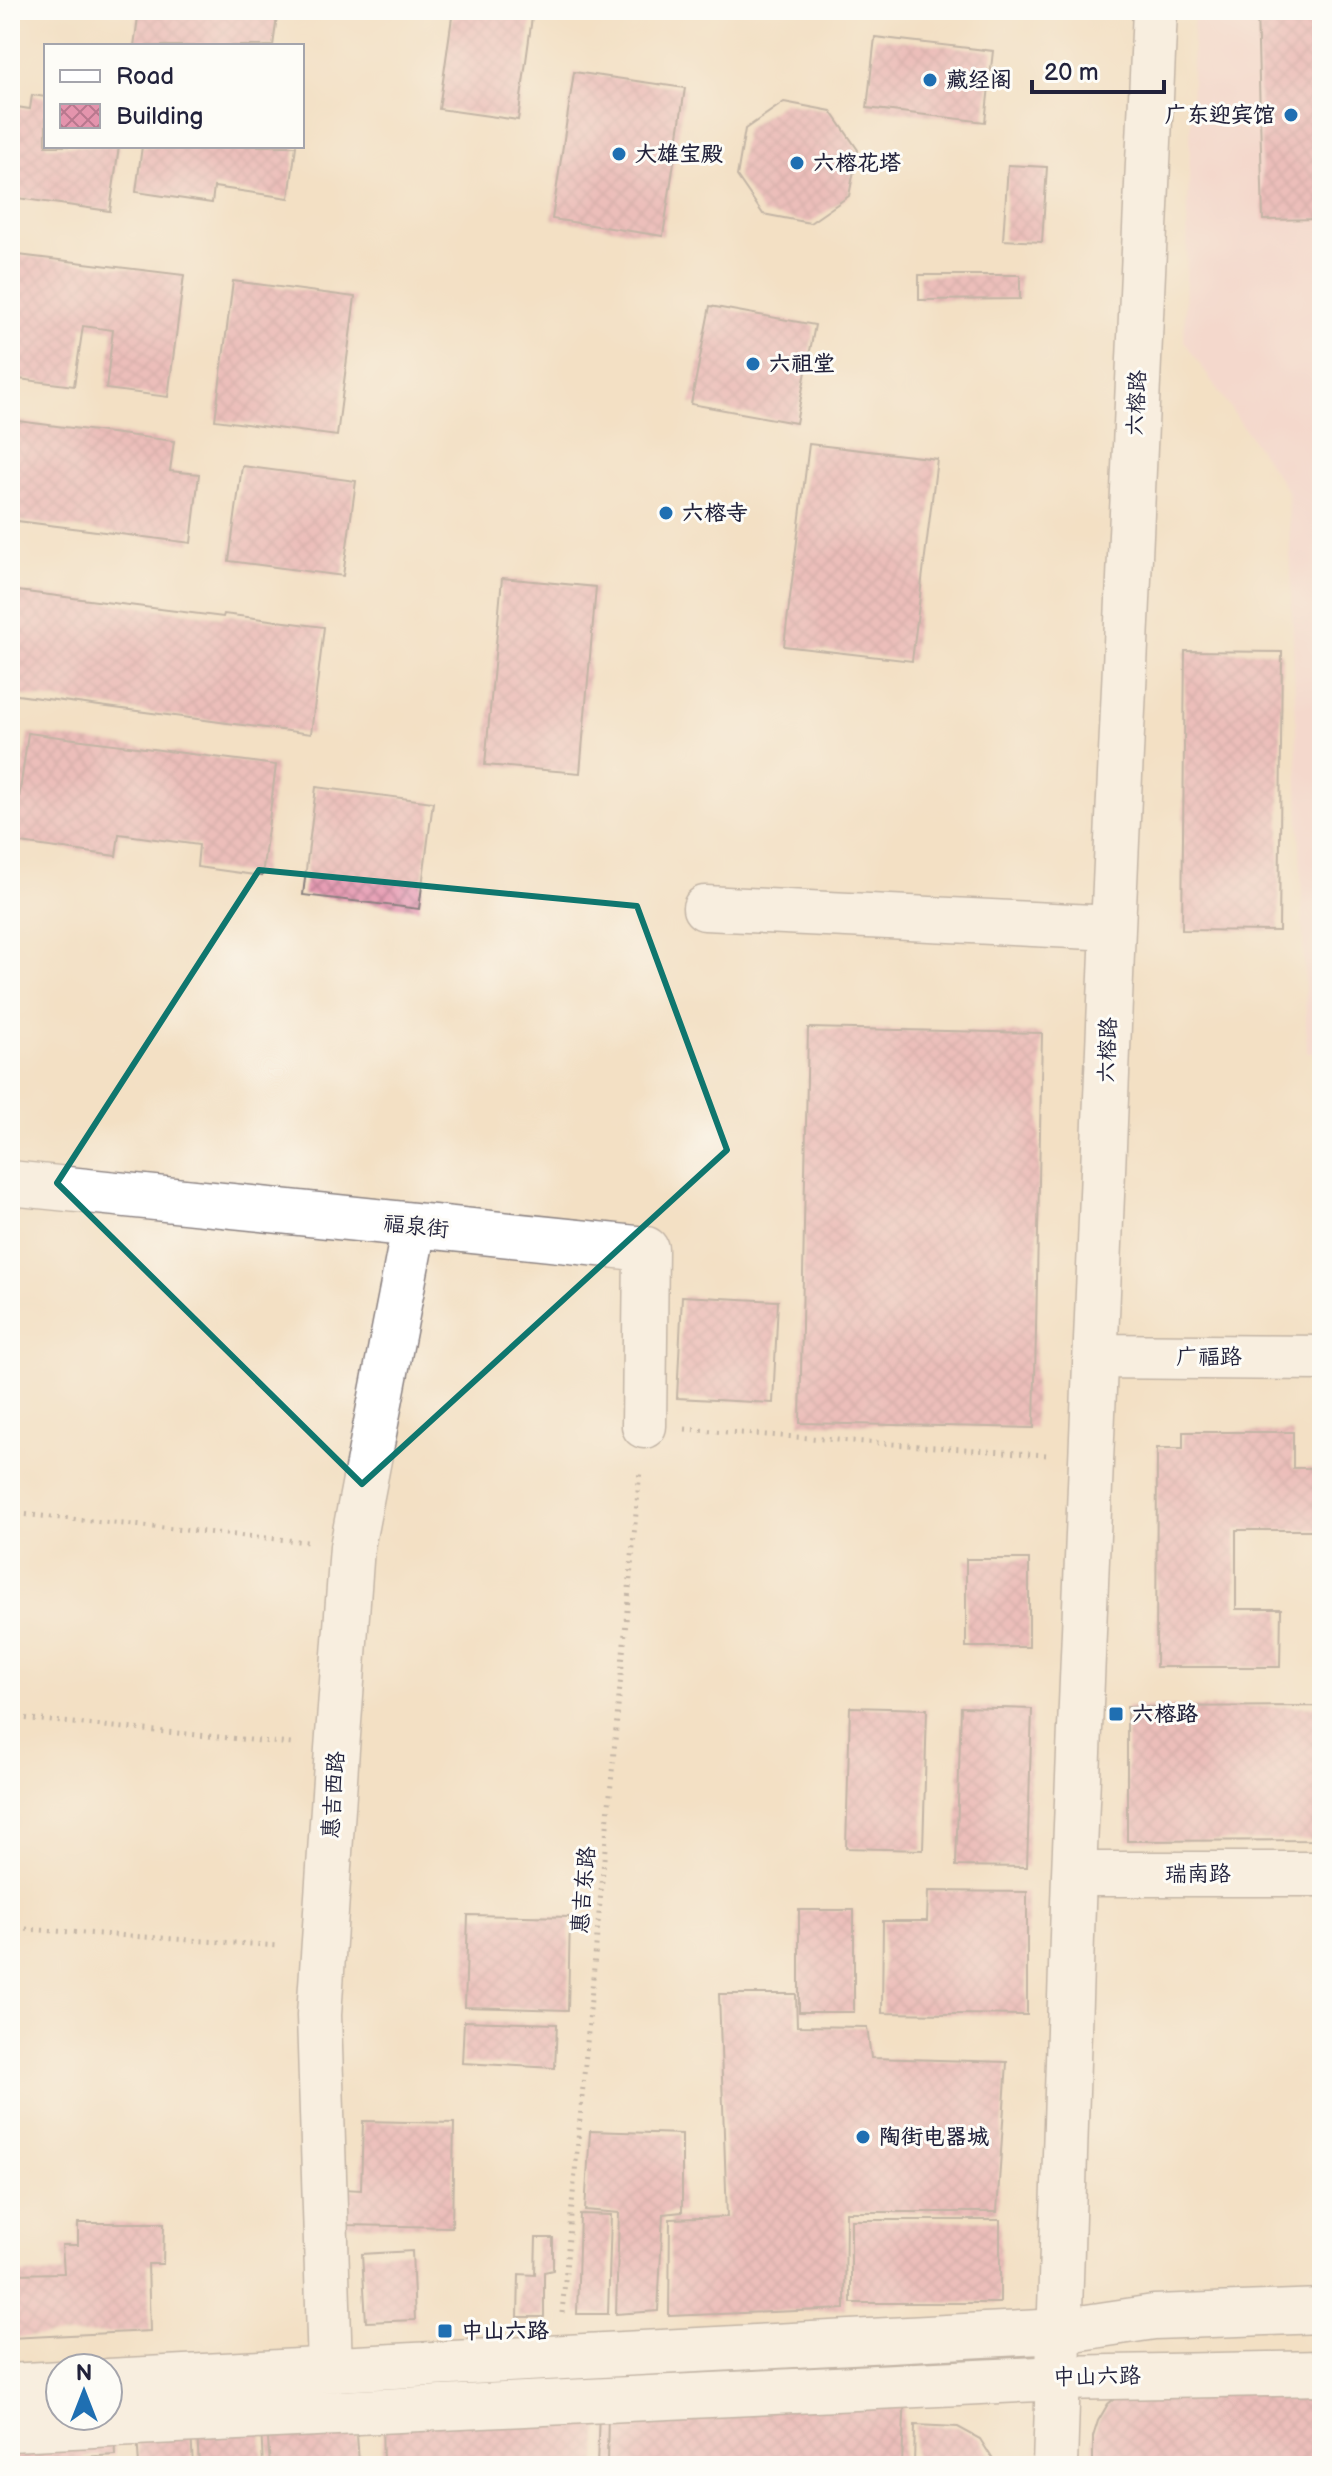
<svg xmlns="http://www.w3.org/2000/svg" width="1332" height="2476" font-family="'Balsamiq Sans','LXGW WenKai TC',sans-serif">
  <style>
    .built { fill: #f6cfd6 }
    .building { fill: url(#building-cross-hatch) }
    .lines { fill: none; stroke-linecap: round; stroke-linejoin: round }
    .minor-casing { stroke: #8a8180; stroke-width: 47 }
    .major-casing { stroke: #8a8180; stroke-width: 47 }
    .path { stroke: #8a8180; stroke-width: 5; stroke-dasharray: 2 6; stroke-linecap: butt }
    .minor { stroke: #fff; stroke-width: 44 }
    .major { stroke: #fff; stroke-width: 44 }
    .marked { fill: none; stroke: #0f766e; stroke-width: 6; stroke-linejoin: round }
    .poi-dot { fill: #1f6fb2; stroke: #fdfcf7; stroke-width: 3 }
    .labels { text-anchor: middle; dominant-baseline: central; stroke-width: 6; stroke-linejoin: round; paint-order: stroke }
    .poi-label { font-size: 22px; font-weight: bold; fill: #22223b; stroke: #fdfcf7; text-anchor: start }
    .street-label { font-size: 22px; fill: #22223b; stroke: #fdfcf7 }
  </style>
  <defs>
    <pattern id="building-cross-hatch" width="8" height="8" patternUnits="userSpaceOnUse" patternTransform="scale(2)"><rect width="8" height="8" fill="#e494ad"/><path d="M0 0l8 8M0 8l8-8" fill="none" stroke="#b8788e"/></pattern>
  </defs>
  <rect width="100%" height="100%" fill="#fdfcf7"/>
  <filter id="ink" filterUnits="userSpaceOnUse"><feTurbulence type="fractalNoise" baseFrequency=".0125" numOctaves="2"/><feDisplacementMap in="SourceGraphic" scale="16" xChannelSelector="R" yChannelSelector="G"/><feConvolveMatrix kernelMatrix="1 2 1 2 8 2 1 2 1" color-interpolation-filters="sRGB"/></filter>
  <filter id="wash" filterUnits="userSpaceOnUse"><feTurbulence type="fractalNoise" baseFrequency=".006" numOctaves="4" result="noise"/><feDisplacementMap in="SourceGraphic" scale="32" xChannelSelector="R" yChannelSelector="G"/><feGaussianBlur stdDeviation="1.8" result="paint"/><feColorMatrix in="noise" values="0 0 0 0 0 0 0 0 0 0 0 0 0 0 0 0 0 1.4 0 .05"/><feComposite in="paint" operator="in"/></filter>
  <g filter="url(#wash)">
    <rect width="100%" height="100%" fill="#f3e0c4"/>
    <path class="built" d="M1194,10H1322V1053H1307L1288,492L1184,341Z"/>
    <g id="blocks">
      <path class="building" d="M139,10H252V13L277,16L273,46H134Z
        M453,10H533L518,120L439,109Z
        M1257,10H1322V219L1263,220Z
        M875,37L993,51L985,122L867,108Z
        M574,72L685,88L663,236L552,219Z
        M32,95L46,97V146H119L110,211L10,197V106L30,109Z
        M784,102L831,111L858,150L849,196L810,223L763,214L737,176L745,129Z
        M142,146H296L289,198L214,187L212,203L136,192Z
        M1008,165L1047,167L1042,242L1003,240Z
        M10,254L184,275L168,397L106,389L113,330L83,326L74,386L10,378L17,317L10,316Z
        M919,275H1020V299L919,300Z
        M233,281L355,297L337,436L215,420Z
        M710,306L815,325L796,423L691,404Z
        M10,420L174,441L170,471L199,474L191,543L10,520Z
        M809,444L937,459L912,661L784,646Z
        M242,466L356,481L343,576L229,561Z
        M502,578L596,587L580,773L485,765Z
        M10,590L223,617L224,614L324,627L311,734L10,694Z
        M1185,651L1282,652L1279,931L1182,930Z
        M28,733L276,765L262,876L197,867L199,845L119,834L116,856L13,842Z
        M316,787L433,802L419,909L303,895Z
        M808,1028L1042,1033L1034,1428L800,1423Z
        M682,1296L778,1301L773,1403L677,1398Z
        M1183,1432H1293V1468H1322V1530H1236V1609H1281L1280,1667H1156L1157,1448H1183Z
        M966,1559H1029V1647H966Z
        M1322,1706V1840L1127,1841V1707Z
        M850,1707L927,1709L923,1850L846,1848Z
        M961,1707L1032,1709L1027,1867L956,1866Z
        M928,1891L1027,1892V2015L882,2013L883,1921H927Z
        M799,1910H854V2012H799Z
        M468,1915L570,1917L568,2010L465,2007Z
        M719,1994H796L797,2026L867,2027L871,2058L1007,2062L997,2212H846L845,2309L669,2316L670,2219L727,2217Z
        M464,2021L557,2024L555,2068L462,2063Z
        M363,2121L454,2123L452,2227L342,2225L343,2189L361,2190Z
        M590,2131L682,2134V2212L663,2214L658,2311L616,2314L619,2213L585,2210Z
        M580,2214L611,2215L608,2314H577Z
        M851,2220H1000V2303H851Z
        M78,2223H164L163,2264H148L150,2331L10,2338V2274L64,2273L62,2245H78Z
        M536,2238H553V2270L544,2272V2317H518L519,2274L535,2275Z
        M412,2251L415,2320L366,2322L362,2254Z
        M1322,2381V2466H1093V2437L1098,2421L1108,2404L1118,2396Z
        M905,2389L902,2466H607L608,2409Z
        M599,2411L597,2466H383L382,2420Z
        M356,2420L359,2463L270,2466L267,2426Z
        M915,2425L958,2427L980,2439L997,2466H914Z
        M261,2427L263,2466H199L197,2430Z
        M191,2431L193,2466H139L137,2434Z
        M114,2434L115,2455L83,2457V2466H16L15,2440Z"/>
    </g>
  </g>
  <g filter="url(#ink)">
    <use href="#blocks" fill-opacity="0" stroke="#8a8180" stroke-width="2"/>
    <g class="lines">
      <g class="minor-casing">
        <path id="minor" d="M705,908L1113,928
          M10,1183L646,1249L644,1426
          M1096,1356L1322,1358
          M1074,1874H1322
          M330,2369L319,2015L337,1749L352,1547L414,1227
          M1055,2466L1074,1874L1113,928L1155,10"/>
      </g>
      <g class="major-casing">
        <path id="major" d="M108,2381L1060,2331L1154,2317L1322,2311
          M10,2386L60,2383
          M10,2429L1060,2378L1322,2373"/>
      </g>
      <path class="path" d="M685,1429L1046,1455
        M10,1513L308,1542
        M10,1717L292,1744
        M10,1928L280,1946
        M562,2313L640,1470"/>
      <use href="#minor" class="minor"/>
      <use href="#major" class="major"/>
    </g>
  </g>
  <path d="M0 0H1332V2476H0ZM259,870L637,906L727,1150L362,1484L57,1183Z" fill="#f3e0c4" fill-opacity=".55" fill-rule="evenodd"/>
  <path class="marked" d="M259,870L637,906L727,1150L362,1484L57,1183Z"/>
  <g class="poi-dot">
    <circle cx="930" cy="80" r="8"/>
    <circle cx="1291" cy="115" r="8"/>
    <circle cx="619" cy="154" r="8"/>
    <circle cx="797" cy="163" r="8"/>
    <circle cx="753" cy="364" r="8"/>
    <circle cx="666" cy="513" r="8"/>
    <rect x="1108" y="1706" width="16" height="16" rx="4"/>
    <circle cx="863" cy="2137" r="8"/>
    <rect x="437" y="2323" width="16" height="16" rx="4"/>
  </g>
  <g class="labels">
    <g class="poi-label">
      <text x="946" y="80">藏经阁</text>
      <text x="1275" y="115" text-anchor="end">广东迎宾馆</text>
      <text x="635" y="154">大雄宝殿</text>
      <text x="813" y="163">六榕花塔</text>
      <text x="769" y="364">六祖堂</text>
      <text x="682" y="513">六榕寺</text>
      <text x="1132" y="1714">六榕路</text>
      <text x="879" y="2137">陶街电器城</text>
      <text x="461" y="2331">中山六路</text>
    </g>
    <g class="street-label">
      <text transform="translate(1137 403) rotate(-87)">六榕路</text>
      <text transform="translate(1108 1050) rotate(-88)">六榕路</text>
      <text transform="translate(416 1227) rotate(6)">福泉街</text>
      <text x="1209" y="1357">广福路</text>
      <text transform="translate(334 1795) rotate(-86)">惠吉西路</text>
      <text x="1198" y="1874">瑞南路</text>
      <text transform="translate(584 1890) rotate(-85)">惠吉东路</text>
      <text transform="translate(1097 2377) rotate(-1)">中山六路</text>
    </g>
  </g>
  <rect width="1332" height="2476" fill="none" stroke="#fdfcf7" stroke-width="40"/>
  <rect x="44" y="44" width="260" height="104" fill="#fdfcf7" stroke="#a5a5ac" stroke-width="2"/>
  <rect x="60" y="70" width="40" height="12" fill="#ffffff" stroke="#a5a5ac" stroke-width="2"/>
  <text x="116" y="84" font-size="24" fill="#22223b">Road</text>
  <rect x="60" y="104" width="40" height="24" fill="url(#building-cross-hatch)" stroke="#a5a5ac" stroke-width="2"/>
  <text x="116" y="124" font-size="24" fill="#22223b">Building</text>
  <g transform="translate(84 2392)"><circle r="38" fill="#fdfcf7" stroke="#a5a5ac" stroke-width="2"/>
  <path d="M0-6L14 30L0 20L-14 30Z" fill="#1f6fb2"/>
  <text y="-12" font-size="22" font-weight="bold" text-anchor="middle" fill="#22223b">N</text>
  </g>
  <path d="M1032 80v12h132v-12" fill="none" stroke="#22223b" stroke-width="4"/>
  <text x="1044" y="80" font-size="24" fill="#22223b" stroke="#fdfcf7" stroke-width="6" paint-order="stroke">20 m</text>
</svg>
